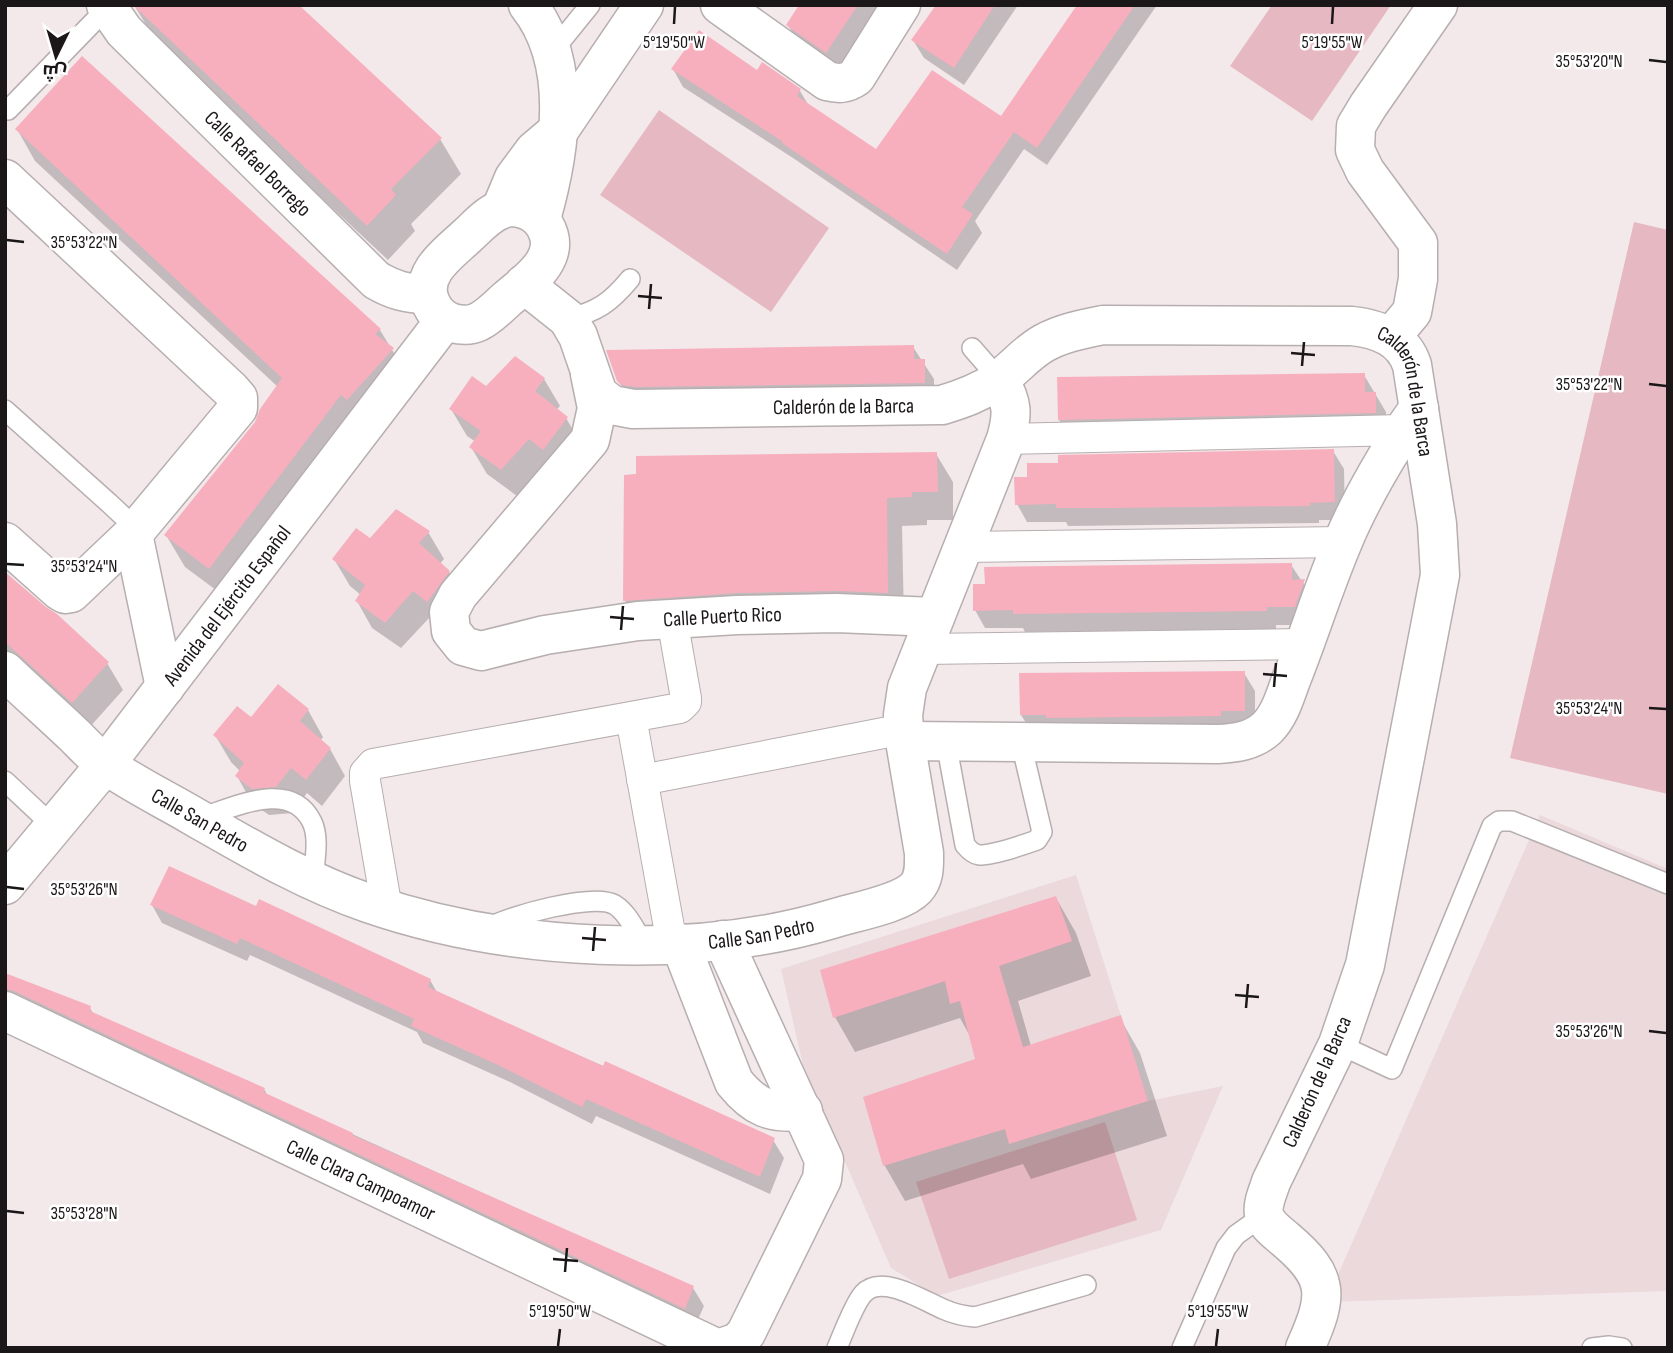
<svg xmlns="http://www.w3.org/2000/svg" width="1673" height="1353" font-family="'Sofia Sans Condensed',Cairo,sans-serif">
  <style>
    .built { fill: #ebd9dc }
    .green { fill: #e6b9c2 }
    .shadow { fill: #0003 }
    .building { fill: #f7afbe }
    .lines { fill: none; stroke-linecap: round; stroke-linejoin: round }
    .service-casing { stroke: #b7aeaf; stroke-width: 22 }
    .pedestrian-casing { stroke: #b7aeaf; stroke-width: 32 }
    .minor-casing { stroke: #b7aeaf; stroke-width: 41 }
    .service { stroke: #fff; stroke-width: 19 }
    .pedestrian { stroke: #fff; stroke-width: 30 }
    .minor { stroke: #fff; stroke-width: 38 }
    .ticks { fill: none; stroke: #1b1718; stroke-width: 2.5 }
    .labels { text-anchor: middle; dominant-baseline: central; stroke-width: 5; stroke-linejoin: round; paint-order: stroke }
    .street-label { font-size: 21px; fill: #1b1718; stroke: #fff }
    .ticks-label { font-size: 18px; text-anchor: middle; fill: #1b1718; stroke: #fff; stroke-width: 5; stroke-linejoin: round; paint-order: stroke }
  </style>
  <rect width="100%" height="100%" fill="#f3e9eb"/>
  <path class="built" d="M1540,815L1668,869V1291L1326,1302Z
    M1076,875L1148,1101L1223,1086L1161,1230L937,1296L891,1268L803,1065L781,969Z"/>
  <path class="green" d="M1272,5H1391L1312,121L1230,66Z
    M659,110L829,228L771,312L600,195Z
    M1634,222L1668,230V794L1510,758Z
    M1105,1122L1137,1220L949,1279L916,1182Z"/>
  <path class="shadow" d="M134,5L440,139L461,174L411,224L415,231L388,260L159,46Z
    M801,5H881L836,70L799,43L788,25Z
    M937,5H1018L964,85L924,58L913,40Z
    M1079,5H1157L1047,165L1024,149L975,221L982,233L957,270L793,158L683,87L673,69L758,72L800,91L809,106L876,152L1001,119Z
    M82,59L380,330L411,381L228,599L185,567L166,535L256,423L278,387L35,161L17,129Z
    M913,347L934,379V401L629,399L618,380Z
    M515,358L544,379L560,406L556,410L566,418L582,445L545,465L517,496L487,474L471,447L476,442L467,436L451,409L487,388Z
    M1364,375L1386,412V431L1070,438L1059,420Z
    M1333,451L1344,469L1345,520H1319V523L1068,526L1066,522H1027L1017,504Z
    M936,454L953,482V520H927V525L902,526L904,621L641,629L625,601Z
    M428,532L444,559L440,564L449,572L464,599L443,627L430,617L401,648L372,628L357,601L361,595L350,586L334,559L370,540Z
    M1291,565L1314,599L1305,625H1276V629L1025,632L1023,628H985L975,610Z
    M5,574L107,663L123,690L88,729L5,652Z
    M1244,673L1255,691V728L1032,732L1021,715Z
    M308,710L323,737L320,741L330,749L345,776L322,806L307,793L292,813L269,815L252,803L237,776L240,771L231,762L215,735L251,719Z
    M1056,898L1076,933L1091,976L1018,1001L1031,1046L1120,1018L1140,1053L1167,1136L1031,1179L1023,1164L905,1201L885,1166L865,1098L978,1060L971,1038L960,1018L855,1052L835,1017Z
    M152,905L256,908L430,980L438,994L773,1140L784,1158L770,1194L596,1116L592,1124L510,1082L423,1043L417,1032L250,955L247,961L162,923Z
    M5,975L90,1008L94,1015L264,1089L268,1096L693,1288L704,1306L695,1326L5,1010Z"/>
  <path class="building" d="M133,5H299L442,138L391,189L396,195L367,226Z
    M799,5H858L826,53L786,25Z
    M936,5H995L954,68L911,40Z
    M1077,5H1135L1037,148L1014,132L962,207L973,214L947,254L782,143L783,142L671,69L699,30L757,70L762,62L801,89L797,96L876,149L932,70L1001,116Z
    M82,56L381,329L375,334L394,348L347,400L341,395L209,569L164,535L255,422L260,409L282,378L15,129Z
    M914,345V359H925V383L635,387L621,385L617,381L606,350Z
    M515,356L545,378L535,391L568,417L543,450L529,439L501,470L469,447L481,431L449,409L472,376L486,386Z
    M1365,373V392H1376V413L1058,420L1057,377Z
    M1334,449L1335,502L1310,503V506L1105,508H1056V504L1015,505L1014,477H1027V463H1058V455Z
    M937,452L938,492H912V497L887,498L888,593L837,591L737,593L623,601L624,475L636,474V456Z
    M396,509L430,531L419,543L450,571L427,602L413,591L385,623L355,601L365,585L332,559L356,528L370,538Z
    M1292,563V580L1305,579L1295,607H1267V611L1013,614V610L973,611V584H985L984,567Z
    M5,572L46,607L57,614L109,662L72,703L5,642Z
    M1245,671V711H1221V716L1046,718V715H1020L1019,673Z
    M278,684L309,709L300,721L331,748L306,780L291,768L276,787L252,789L235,776L244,763L213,735L237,706L251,717Z
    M169,866L256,906L259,899L431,979L428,987L603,1066L605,1061L775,1138L760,1177L586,1099L582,1107L498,1065L411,1026L414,1019L240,938L237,944L150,905Z
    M1056,896L1072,941L999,966L1023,1047L1121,1015L1148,1101L1009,1144L1005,1129L883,1166L863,1097L975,1059L960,1001L950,1004L945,981L833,1018L820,970Z
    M5,973L91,1006L90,1011L265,1088L263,1092L353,1133L352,1135L694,1286L685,1309L14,991L5,989Z"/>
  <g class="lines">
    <g class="service-casing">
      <path id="service" d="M552,52L590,5
        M8,110L107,8
        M568,319C598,311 610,303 630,279
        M972,348L999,379
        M5,410L109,503L125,518L133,534
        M946,742L965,845C969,850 973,854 979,855C994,855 1023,845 1037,840L1042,832L1021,743
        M5,781L54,827
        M200,818C233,808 291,778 312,822C320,838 314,864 313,881
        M488,928C509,916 595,892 615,905C628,913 636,932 644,944
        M1338,1044L1392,1069L1492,826L1499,821H1512L1668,884
        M837,1348C843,1334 854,1304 863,1294C881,1273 924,1301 943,1309C954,1314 963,1316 975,1317L1086,1285
        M1182,1348L1226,1248L1236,1235L1264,1215
        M1592,1348L1609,1346L1622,1348"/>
    </g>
    <g class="pedestrian-casing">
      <path id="pedestrian" d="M1006,439L1403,430
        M964,547L1342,542
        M922,649L1305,644
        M631,717L672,944
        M642,780L904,729
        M387,909L365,781V773L373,764L680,708L686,702V698L672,619"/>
    </g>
    <g class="minor-casing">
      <g id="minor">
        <path id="s1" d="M106,5L124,31L376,280C393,290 407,294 427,294"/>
        <path d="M528,5C575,64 560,153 541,219"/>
        <path d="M720,5L827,81C839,84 846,84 856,77L901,5"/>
        <path d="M5,179L231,390L238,398V408L133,534L71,593L65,594L60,591L5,542"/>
        <path d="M515,207C529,210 538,214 545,226C563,258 528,281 507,299C498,307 489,317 478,322C470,326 460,325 452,323C441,319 434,312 430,301C419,273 449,253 467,236C477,227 487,215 500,210C504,208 510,207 515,207Z"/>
        <path d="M501,209L514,178L534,151L560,129L644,5"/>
        <path id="s2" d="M524,284L568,319L578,336L598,394L612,405L633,409L942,405C962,399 979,393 997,381C1014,369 1026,353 1044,343C1062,333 1083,329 1103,325L1352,326C1379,329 1403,338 1412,365L1437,524L1440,575L1365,965L1338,1044L1271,1182C1268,1192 1262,1204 1264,1214C1266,1225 1277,1232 1285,1239C1330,1277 1329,1295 1305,1348"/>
        <path d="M1391,337L1412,312L1418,279V243L1365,171L1355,150L1356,126L1368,106L1438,5"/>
        <path id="s3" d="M590,374L597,408L590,440L458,595L449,612L451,631L463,646L481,651L545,635L638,621L737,615L836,613L935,617"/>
        <path d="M133,534L165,687"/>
        <path id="s4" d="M5,671C28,693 52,714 75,736C85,746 95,757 106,765C133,784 164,799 193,816C249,848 306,882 368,903C507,951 691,961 832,919C854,912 901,904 916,888C925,878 924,865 924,853L905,741L903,715L907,688L1006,439C1013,414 1013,403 999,379"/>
        <path d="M905,741L1218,744C1236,743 1253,741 1267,728C1280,715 1285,696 1291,680C1309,635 1323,589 1342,544C1359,502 1392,445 1419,408"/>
        <path id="s5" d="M5,885L105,765L445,320"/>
        <path d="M680,943L734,1082C755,1108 771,1114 803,1111"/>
        <path id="s6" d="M5,1011L716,1348"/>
        <path d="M721,1348L738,1342L746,1333L822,1179L824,1160L723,940"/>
      </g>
    </g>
    <use href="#service" class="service"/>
    <use href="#pedestrian" class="pedestrian"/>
    <use href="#minor" class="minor"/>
  </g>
  <path class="ticks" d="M674,24L675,7M1332,24L1333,7M1649,60L1666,62M7,240L24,242M638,296L662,298M649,309L651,284M1291,353L1315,355M1302,366L1304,342M1649,384L1666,386M7,564L24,565M610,617L634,619M621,630L623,606M1263,674L1287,676M1274,687L1276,663M1649,708L1666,709M7,887L24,889M582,938L606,940M593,951L595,927M1235,995L1259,997M1246,1008L1248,984M1649,1031L1666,1033M7,1211L24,1213M553,1259L578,1261M565,1272L567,1248M558,1346L560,1329M1216,1346L1218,1329"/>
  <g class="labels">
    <g class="street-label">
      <text stroke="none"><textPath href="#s1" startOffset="220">Calle Rafael Borrego</textPath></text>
      <text stroke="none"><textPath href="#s2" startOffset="1015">Calderón de la Barca</textPath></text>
      <text stroke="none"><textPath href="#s2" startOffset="387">Calderón de la Barca</textPath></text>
      <text stroke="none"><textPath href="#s5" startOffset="357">Avenida del Ejército Español</textPath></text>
      <text stroke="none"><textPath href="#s3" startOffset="592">Calle Puerto Rico</textPath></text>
      <text stroke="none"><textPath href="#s4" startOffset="247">Calle San Pedro</textPath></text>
      <text stroke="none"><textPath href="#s4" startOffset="833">Calle San Pedro</textPath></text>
      <text transform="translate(1317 1082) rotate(-66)">Calderón de la Barca</text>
      <text stroke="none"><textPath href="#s6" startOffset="394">Calle Clara Campoamor</textPath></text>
    </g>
  </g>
  <g class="ticks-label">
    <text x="674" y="48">5°19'50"W</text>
    <text x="1332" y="48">5°19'55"W</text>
    <text x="1589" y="67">35°53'20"N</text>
    <text x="84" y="248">35°53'22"N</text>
    <text x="1589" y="390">35°53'22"N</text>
    <text x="84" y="572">35°53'24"N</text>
    <text x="1589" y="714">35°53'24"N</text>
    <text x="84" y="895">35°53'26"N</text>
    <text x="1589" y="1037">35°53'26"N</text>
    <text x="84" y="1219">35°53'28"N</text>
    <text x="560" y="1317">5°19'50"W</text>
    <text x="1218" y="1317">5°19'55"W</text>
  </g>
  <rect width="1673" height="1353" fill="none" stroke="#1b1718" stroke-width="14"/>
  <g transform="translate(56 56) rotate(185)" stroke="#ffffff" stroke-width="5" paint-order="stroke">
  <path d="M0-5L12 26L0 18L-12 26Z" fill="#1b1718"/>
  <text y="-10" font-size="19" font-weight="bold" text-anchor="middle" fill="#1b1718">ش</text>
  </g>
</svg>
